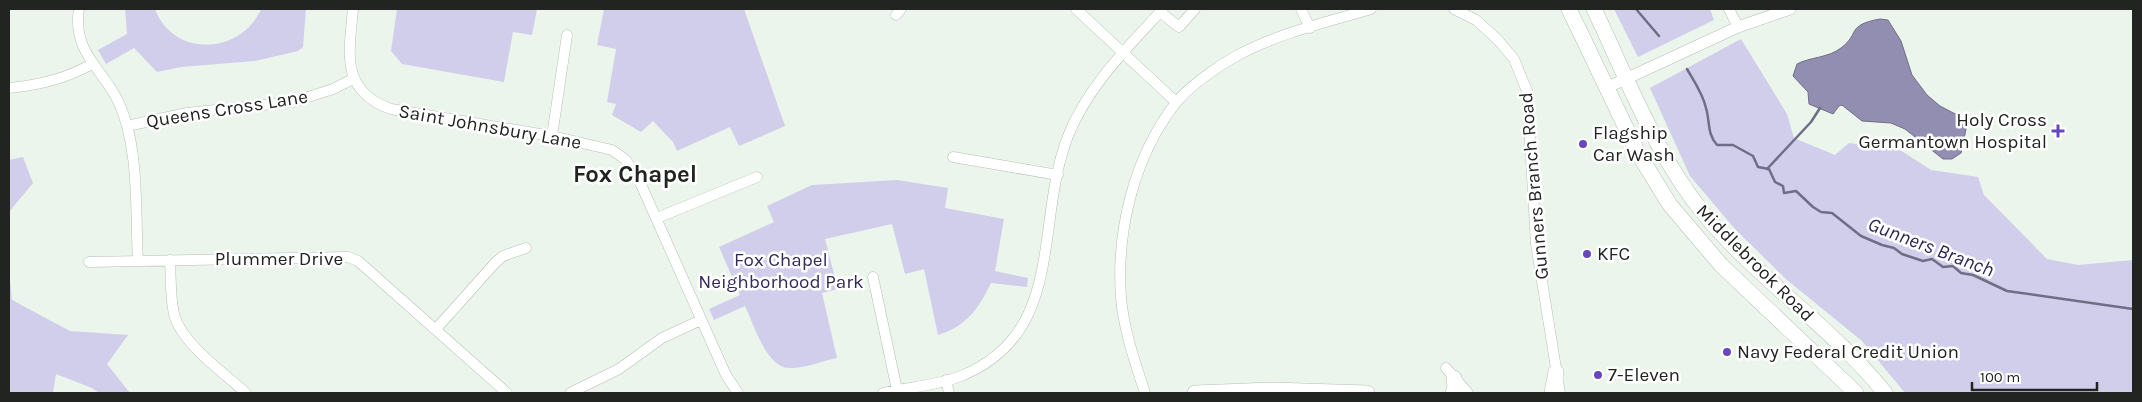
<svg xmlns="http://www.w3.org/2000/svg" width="2142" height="402" font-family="Karla,sans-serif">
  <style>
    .green { fill: #d1ceec }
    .water { fill: #928eb2; stroke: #706e86 }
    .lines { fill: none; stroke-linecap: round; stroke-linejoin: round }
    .stream { stroke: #706e86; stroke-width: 2.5 }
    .minor-casing { stroke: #b6c0b6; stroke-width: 11 }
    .tertiary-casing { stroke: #b6c0b6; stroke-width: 12 }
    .primary-casing { stroke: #b6c0b6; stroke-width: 16 }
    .minor { stroke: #fff; stroke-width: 10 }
    .tertiary { stroke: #fff; stroke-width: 11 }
    .primary { stroke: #fff; stroke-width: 15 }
    .poi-dot { fill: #6647bf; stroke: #fff; stroke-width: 2 }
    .labels { text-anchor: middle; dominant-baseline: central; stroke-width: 5; stroke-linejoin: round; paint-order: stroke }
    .street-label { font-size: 19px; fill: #212421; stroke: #fff }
    .poi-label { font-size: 19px; fill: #212421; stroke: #fff; text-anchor: start }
    .park-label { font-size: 19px; fill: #342a5a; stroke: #fff }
    .water-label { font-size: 20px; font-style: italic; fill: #302656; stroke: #fff }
    .district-label { font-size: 24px; font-weight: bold; fill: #212421; stroke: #fff }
  </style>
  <rect width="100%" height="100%" fill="#ebf5eb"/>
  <path class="green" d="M125,9H155C173,58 241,55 261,9H306L303,47L298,51L255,61L181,67L157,72L134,48L106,64L98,50L127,34Z
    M397,9H537L532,35L513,32L504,82L402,64L391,51Z
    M604,9H744L785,126L739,146L730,127L677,151L673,142L653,121L641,132L612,115L616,104L607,102L616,49L597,45Z
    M1614,9H1710L1714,20L1638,57Z
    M1741,39L1787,114L1794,138L1835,155L1849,143L1900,150L1931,170L1978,177L1984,195L2047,259L2078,265L2133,260V393H1905L1862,341L1787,280L1735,229L1690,176L1650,88Z
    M23,157L33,183L9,212V160Z
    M897,180L948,188L945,208L1004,219L995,271L1028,278L1027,287L991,283C979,308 966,327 938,335L924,269L905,274L892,224L825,239L838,289L822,293L837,358C822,361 806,368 791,368C766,369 754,324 745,306L714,320L709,309L740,295L719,247L774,222L767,206L812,185Z
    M9,270L12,300L70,331L128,335L107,364L130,393H99L92,388L56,374L53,393H9Z"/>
  <path class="water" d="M1880,19L1888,20L1901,41L1912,75L1927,95L1940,106L1961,117L1965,124L1966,129L1961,153L1952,159H1943L1905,129L1891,123L1862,121L1842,105L1839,106L1833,114L1809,104L1808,92L1793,76L1797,64C1810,57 1828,58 1841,48C1860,34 1846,25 1880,19Z"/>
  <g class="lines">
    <path class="stream" d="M1636,9L1659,36
      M1687,69C1694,81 1703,94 1706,108C1710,121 1707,134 1717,145H1733L1753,156L1758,167L1769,169L1775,182L1783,186L1784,193L1796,191L1813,207L1821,212L1832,213L1861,236L1882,245L1894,248L1902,254L1923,261L1932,259L1943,267L1953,266L1961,273L1973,275L2007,291L2133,309
      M1767,169L1811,122L1820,108"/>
    <g class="minor-casing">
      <path id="minor" d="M79,9C72,52 102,68 118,101C140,147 135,211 138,261
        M353,9C349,53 340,91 391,109L552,136L612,150L626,160L639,180L726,375L738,393
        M1076,9L1176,102
        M1301,9L1310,28
        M1454,9L1476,20L1498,40L1514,59L1527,91L1536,244L1560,393
        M1729,9L1738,27
        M1160,12L1179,27L1195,9
        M896,15L901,9
        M9,88C39,85 65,79 92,64
        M127,126L187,113L293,102L333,89L353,79
        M552,136L567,35
        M953,157L1058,175
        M657,218L757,177
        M170,260C171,277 170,297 174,314C181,343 224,373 246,393
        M89,262L348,257L358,261L366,268L507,393
        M873,277L897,390
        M436,329L495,263L503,256L526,248
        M1446,368L1468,393
        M946,380L949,393
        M570,393L619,369L662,338L701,320
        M883,393C908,387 936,386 961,376C1067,333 1034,223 1068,136C1088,86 1127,48 1163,9
        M1145,393C1135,362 1124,331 1121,298C1116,231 1134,157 1175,104C1189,86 1218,66 1238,55C1279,33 1327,22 1371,9"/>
    </g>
    <g class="tertiary-casing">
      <path id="tertiary" d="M1606,88L1738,27L1790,9"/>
    </g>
    <g class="primary-casing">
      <path id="primary" d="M1569,9L1638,153L1670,205L1721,265L1856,393
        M1594,9C1627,78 1656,156 1705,215C1759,280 1832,327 1885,393
        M1195,393L1273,390L1367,393
        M1453,393L1455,387L1454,378
        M1552,393L1556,372"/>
    </g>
    <use href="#minor" class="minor"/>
    <use href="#tertiary" class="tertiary"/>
    <use href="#primary" class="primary"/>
  </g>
  <g class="poi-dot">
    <path d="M2055.5 123.5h5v5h5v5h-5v5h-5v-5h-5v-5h5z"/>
    <circle cx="1583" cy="144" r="5"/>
    <circle cx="1587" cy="254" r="5"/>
    <circle cx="1727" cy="352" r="5"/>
    <circle cx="1598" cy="375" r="5"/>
  </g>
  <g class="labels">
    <g class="street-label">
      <text transform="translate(227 109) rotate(-9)">Queens Cross Lane</text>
      <text transform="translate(490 127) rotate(10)">Saint Johnsbury Lane</text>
      <text transform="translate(1534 186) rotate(-95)">Gunners Branch Road</text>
      <text x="279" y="259">Plummer Drive</text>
      <text transform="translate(1755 263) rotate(45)">Middlebrook Road</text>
    </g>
    <g class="poi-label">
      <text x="2047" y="120" text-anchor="end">Holy Cross<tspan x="2047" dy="22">Germantown Hospital</tspan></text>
      <text x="1593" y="133">Flagship<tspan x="1593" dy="22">Car Wash</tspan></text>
      <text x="1597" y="254">KFC</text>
      <text x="1737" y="352">Navy Federal Credit Union</text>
      <text x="1608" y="375">7-Eleven</text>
    </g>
    <g class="park-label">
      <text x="781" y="260">Fox Chapel<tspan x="781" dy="22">Neighborhood Park</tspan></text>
    </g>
    <g class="water-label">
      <text transform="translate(1931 247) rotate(21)">Gunners Branch</text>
    </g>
    <g class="district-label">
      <text x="635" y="174">Fox Chapel</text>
    </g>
  </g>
  <rect width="2142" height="402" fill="none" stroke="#212421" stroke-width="20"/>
  <path d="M1972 382v8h125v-8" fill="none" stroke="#212421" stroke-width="2.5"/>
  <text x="1980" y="382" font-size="15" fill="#212421" stroke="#ffffff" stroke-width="4" paint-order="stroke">100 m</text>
</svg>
